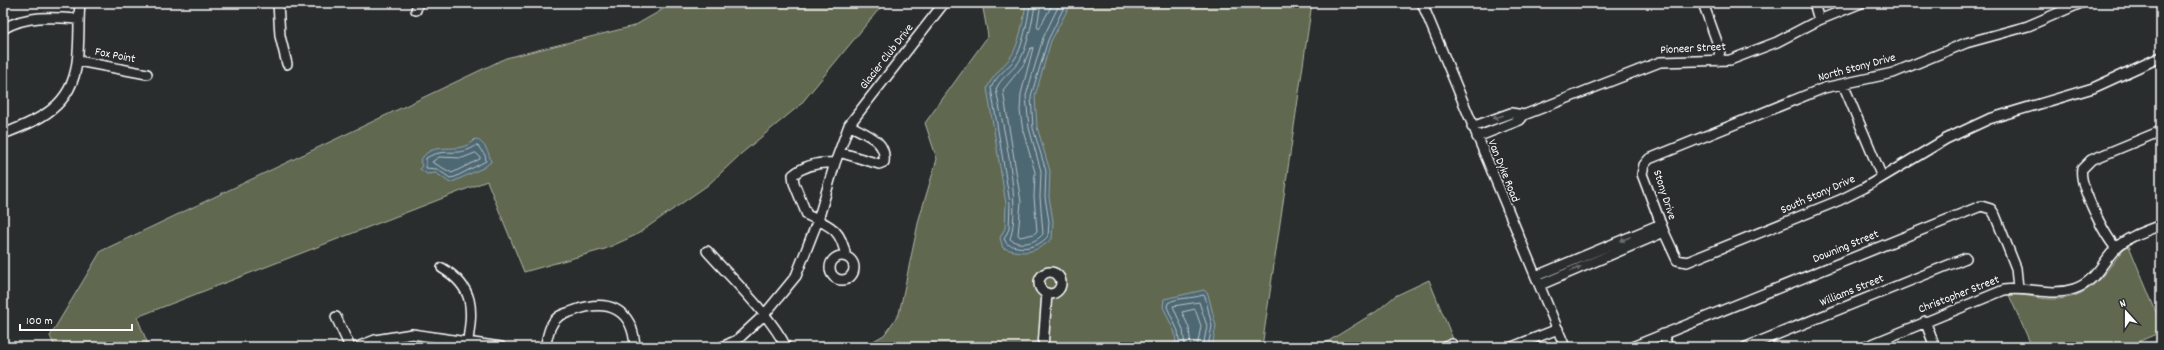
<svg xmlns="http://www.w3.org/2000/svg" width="2164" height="350" font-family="Dekko,sans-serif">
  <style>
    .green { fill: #60684f; stroke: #b0b4a7 }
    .water { fill: #4e6773; stroke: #95a4ab }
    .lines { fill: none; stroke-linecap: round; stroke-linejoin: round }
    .shore { stroke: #b8c2c7; stroke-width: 1 }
    .minor-casing { stroke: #fff; stroke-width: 12 }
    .minor { stroke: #2a2d2e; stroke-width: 9 }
    .oneway { fill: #6a6c6d }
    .labels { text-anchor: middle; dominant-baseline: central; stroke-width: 3.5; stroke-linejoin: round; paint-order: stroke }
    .street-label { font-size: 12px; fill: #fff; stroke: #2a2d2e }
  </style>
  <rect width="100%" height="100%" fill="#2a2d2e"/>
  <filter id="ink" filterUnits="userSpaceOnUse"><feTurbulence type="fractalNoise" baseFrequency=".025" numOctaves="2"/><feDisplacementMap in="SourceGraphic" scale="8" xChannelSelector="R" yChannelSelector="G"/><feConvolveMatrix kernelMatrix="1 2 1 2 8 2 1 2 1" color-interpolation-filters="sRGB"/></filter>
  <g filter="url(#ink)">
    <path class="green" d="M674,3H884L800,105L742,153L708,185L636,235L605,249L524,272L487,181L137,317L149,347H55L50,336L101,251L506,58L634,26Z
      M982,3H1312L1262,347H863L884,335L899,314L919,219L937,159L925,123L988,36Z
      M2129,246L2161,324V332L2126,347H2032L2009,295C2024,293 2037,299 2052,299C2089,300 2104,275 2124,248Z
      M1429,280L1453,339L1434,347H1319L1377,311L1395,296Z"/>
    <path class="water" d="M1026,3H1071L1051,41L1035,96L1037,127L1050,171L1049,197L1053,221L1052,239C1035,253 1024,255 1003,248L1000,238L1005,228L1006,204L987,88C993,75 1002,68 1010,58C1019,46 1024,18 1026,3Z
      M475,139C485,142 489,153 491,162L483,168L450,183L436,173L427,174L420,169L422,165L420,162C431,137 459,158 475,139Z
      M1204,290L1208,294L1216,326L1212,347H1176L1175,333L1163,307L1164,299Z"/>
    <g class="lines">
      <path class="shore" d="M1030,3C1029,16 1022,50 1014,60C1006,70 996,76 991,88L1010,203L1009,229L1004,239L1007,244C1021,250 1037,249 1048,236L1049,222L1045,197L1046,171L1033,128L1031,96L1048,40L1066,3
        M1035,3C1034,16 1026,53 1018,63C1011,72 1001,78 996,89C1003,128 1022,204 1010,239C1019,247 1036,243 1043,234L1040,197L1041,171L1029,128L1026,96L1043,38L1060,3
        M1041,3L1037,27L1039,29L1053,3
        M1033,48L1021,94L1020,111L1023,131L1035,172L1034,197L1037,231L1034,234L1020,237L1018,235L1021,202L1003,90L1024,64L1030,49Z
        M477,145L485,155L486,161L455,177L450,178L437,169L426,168V158C447,146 457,159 477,145Z
        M476,153L480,157V159L452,173L432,162L439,157L462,158Z
        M1180,347L1178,331L1167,307L1168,303C1177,297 1192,299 1203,295L1205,296L1212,326L1208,347
        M1185,347L1183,330L1173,306L1199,302L1207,326L1203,347
        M1191,347L1189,328L1182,312L1195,309L1201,326L1197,347"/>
      <g class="minor-casing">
        <path id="minor" d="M278,3L280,36L287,64
          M1422,3L1565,347
          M1703,3L1720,50L1718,61
          M1814,3L1819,20
          M2081,3L2028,26L1966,43L1893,73L1824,88L1649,159L1644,165L1642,174L1664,232L1677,260L1687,262L1840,200L1864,188L1946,139L1989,119L2093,88L2161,57
          M416,10L418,3
          M3,29C25,15 53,17 78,19
          M78,61L147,74
          M1843,84L1882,177
          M1472,127L1511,113L1524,115
          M3,134C40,120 72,106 77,62C80,42 78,22 80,3
          M1477,137L1520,120L1524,115L1660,62L1730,60L1777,42L1819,20L1861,3
          M839,152L879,164L884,162C887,140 865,134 849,125
          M835,163C820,162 805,165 793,175L794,183L807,215C831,226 841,229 846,257
          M2116,248C2105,236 2078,184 2082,169L2091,160L2161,131
          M707,251C731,278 771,316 786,347
          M830 268a12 12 0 1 1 24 0a12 12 0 1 1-24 0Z
          M442,268C477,289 472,311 467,347
          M1039 283a11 11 0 1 1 22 0a11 11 0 1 1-22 0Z
          M1536,276L1661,224
          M1540,285L1664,232
          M336,317L350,347
          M1925,321L1935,347
          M1663,334L1668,347
          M357,347L375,340L412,334L501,347
          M545,347C548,336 549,324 558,317C562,314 568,313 573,311C607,298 633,308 635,347
          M722,347L737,340L764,315L796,276L818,220L835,163L849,125L944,3
          M1043,347L1047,293
          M1445,347L1452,344L1453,347
          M1512,347L1558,329
          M1632,347L1981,206L1991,209L1995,215L2016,268L2018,288
          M1746,347L1966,258
          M1865,347L2004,290C2028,286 2050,297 2074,289C2096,282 2102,262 2117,247C2129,236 2146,231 2161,225"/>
      </g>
      <use href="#minor" class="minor"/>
    </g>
    <defs><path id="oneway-solid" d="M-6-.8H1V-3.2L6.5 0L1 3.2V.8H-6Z"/></defs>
    <g class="oneway">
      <use href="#oneway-solid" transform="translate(1498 117) rotate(162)"/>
      <use href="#oneway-solid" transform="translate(1625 239) rotate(157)"/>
      <use href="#oneway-solid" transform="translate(1576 269) rotate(-23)"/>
    </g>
  </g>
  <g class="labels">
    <g class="street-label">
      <text transform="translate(1693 49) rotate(-3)">Pioneer Street</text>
      <text transform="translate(115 56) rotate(11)">Fox Point</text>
      <text transform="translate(887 57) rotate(-52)">Glacier Club Drive</text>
      <text transform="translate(1857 68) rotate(-15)">North Stony Drive</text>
      <text transform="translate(1503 171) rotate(68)">Van Dyke Road</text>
      <text transform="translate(1664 195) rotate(72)">Stony Drive</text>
      <text transform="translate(1818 195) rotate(-24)">South Stony Drive</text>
      <text transform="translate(1846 247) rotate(-22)">Downing Street</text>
      <text transform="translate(1852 291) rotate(-22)">Williams Street</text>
      <text transform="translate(1959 295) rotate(-21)">Christopher Street</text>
    </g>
  </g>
  <rect width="2164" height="350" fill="none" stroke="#2a2d2e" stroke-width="16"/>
  <rect x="8" y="8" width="2148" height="334" fill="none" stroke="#fff" stroke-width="1.5" filter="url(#ink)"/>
  <g transform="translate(2126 312) rotate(339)" stroke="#2a2d2e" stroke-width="3" paint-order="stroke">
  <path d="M0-3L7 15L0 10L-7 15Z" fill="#ffffff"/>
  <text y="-6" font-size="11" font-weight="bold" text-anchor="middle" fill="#ffffff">N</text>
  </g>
  <path d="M20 324v6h112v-6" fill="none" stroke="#ffffff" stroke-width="2"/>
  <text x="26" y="324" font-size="12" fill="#ffffff" stroke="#2a2d2e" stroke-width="3" paint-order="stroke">100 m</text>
</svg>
